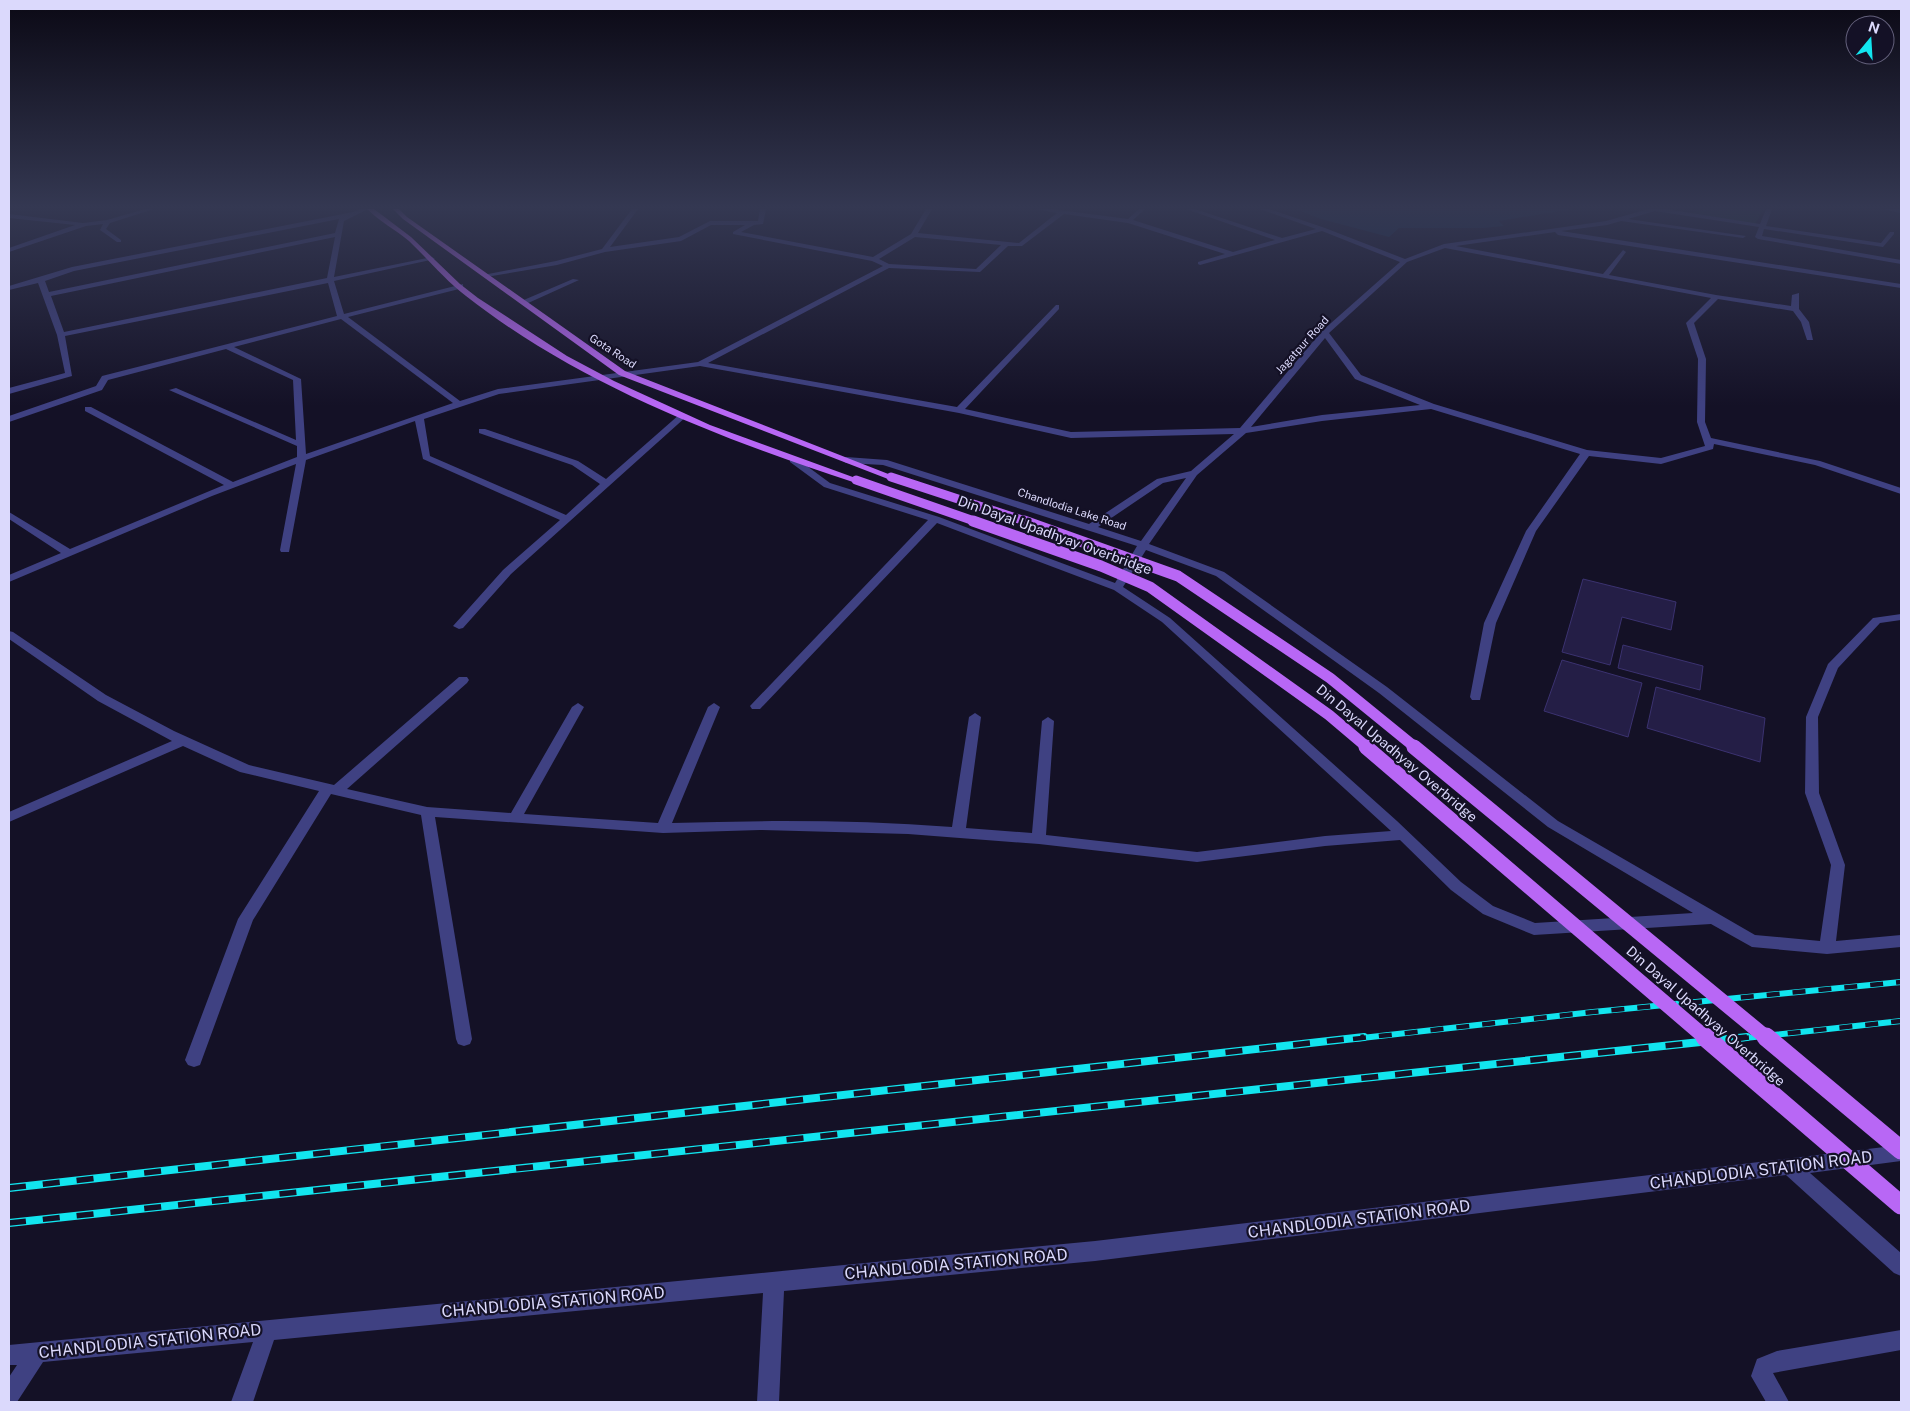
<svg xmlns="http://www.w3.org/2000/svg" width="1910" height="1411" font-family="'Public Sans',sans-serif">
  <style>
    .green { fill: #15302d }
    .water { fill: #122a49 }
    .building { fill: #241e46; stroke: #3b3270 }
    .lines { fill: none; stroke-linecap: round; stroke-linejoin: round }
    .minor { fill: #3f4182; fill-rule: evenodd }
    .major { fill: #b867f5; fill-rule: evenodd }
    .rail-far1-casing { stroke: #12e5ef; stroke-width: 6 }
    .rail-casing { stroke: #12e5ef; stroke-width: 8 }
    .rail-far1 { stroke: #141126; stroke-width: 4.5; stroke-dasharray: 13; stroke-linecap: butt }
    .rail { stroke: #141126; stroke-width: 5.5; stroke-dasharray: 17; stroke-linecap: butt }
    .major-bridge-far3 { stroke: #b867f5; stroke-width: 9 }
    .major-bridge-far2 { stroke: #b867f5; stroke-width: 11 }
    .major-bridge-far1 { stroke: #b867f5; stroke-width: 15 }
    .major-bridge { stroke: #b867f5; stroke-width: 19 }
    .labels { text-anchor: middle; dominant-baseline: central; stroke-width: 4.5; stroke-linejoin: round; paint-order: stroke }
    .far-street-label { font-size: 11px; fill: #dbd9fc; stroke: #141126 }
    .street-label { font-size: 14px; fill: #dbd9fc; stroke: #141126 }
    .near-street-label { font-size: 16px; fill: #dbd9fc; stroke: #141126 }
  </style>
  <rect width="100%" height="100%" fill="#141126"/>
  <path class="green" d="M1703,209H1764L1755,224L1690,213Z"/>
  <path class="water" d="M1295,209H1572L1499,221L1504,226L1484,228H1399L1389,237L1321,219Z"/>
  <path class="building" d="M1583,579L1676,602L1671,630L1622,617L1610,665L1562,652Z
    M1623,645L1703,666L1700,690L1618,668Z
    M1562,660L1642,683L1628,737L1544,711Z
    M1656,687L1765,718L1760,762L1647,728Z"/>
  <g class="lines">
    <path class="minor" d="M145,209H154L110,223L106,229L121,240V242H117L100,230L103,224L86,226L9,252V248L75,225L9,218V214L83,223L107,220Z
      M360,209H368L344,221L334,277L432,257L435,259L334,281L344,314L463,284V288L348,317L460,401L498,389L698,362L883,266L872,261L733,234V232L745,225H711L681,241L605,252L557,265L486,277L483,275L556,261L602,249L632,209H638L610,247L679,237L710,221H758L760,209H766L763,224L754,225L741,232L873,257L911,234L926,209H932L918,233L1019,243L1057,213L1036,209H1052L1128,219L1139,209H1145L1133,220L1233,252L1275,240L1186,209H1195L1282,238L1316,229L1260,209H1269L1325,228L1405,259L1444,244L1606,221L1648,209H1666L1760,224L1766,209H1772L1766,226L1881,243L1890,232H1894V234L1883,247L1764,229L1762,236L1901,260V264L1758,239L1755,237L1759,227L1655,211L1628,219L1746,236L1743,238L1621,221L1607,225L1561,231L1901,284V288L1558,235L1555,232L1456,246L1603,274L1623,250L1626,252L1609,275L1716,295L1791,306L1792,295L1799,293V309L1809,322L1813,340H1807L1801,322L1793,311L1718,299L1694,323L1706,359L1705,422L1711,438L1820,461L1901,488V494L1815,465L1714,444L1713,449L1661,464L1589,456L1536,531L1496,623L1480,700H1472L1470,697L1484,623L1526,531L1580,454L1431,409L1322,421L1246,433L1197,475L1149,544L1224,572L1387,687L1558,821L1755,935L1820,941L1831,865L1805,793L1806,717L1828,664L1873,618L1901,614V620L1880,623L1838,668L1818,717L1819,793L1845,865L1836,941L1901,935V947L1827,954L1752,947L1711,924L1534,935L1483,914L1451,890L1400,840L1325,846L1197,862L1039,844L908,834L760,830L663,833L435,817L472,1039L470,1044L464,1046L458,1044L456,1039L421,815L331,794L253,920L200,1065L194,1067L188,1065L185,1060L238,919L319,791L240,772L183,746L9,822V812L172,741L98,701L9,639V631L13,632L106,695L174,731L249,765L334,785L459,677H467L469,680L467,683L347,789L427,807L511,813L572,707L578,703L584,707L524,814L658,823L708,707L714,703L720,707L672,823C765,820 859,820 952,827L969,717L975,713L981,717L966,828L1032,833L1042,721L1048,717L1054,721L1046,835L1197,852L1325,836L1391,831L1162,622L1114,590L937,523L760,709H752L750,706L928,520L824,487L790,462V458H796L830,483L939,517L1115,583L1137,546L883,465L846,463L841,460L846,457L887,460L1089,524L1157,479L1191,471L1234,434L1071,438L959,413L700,366L499,394L424,419L430,456L566,515L600,484L572,465L479,433V429H485L578,461L606,479L680,414L683,413L687,416L511,574L463,628L459,629L453,626L503,570L560,520L423,459L415,421L306,460L289,552H281L280,550L296,464L212,496L9,582V575L61,553L9,519V512L70,549L224,485L85,411V407H91L233,482L297,457V446L169,390L176,388L296,440L293,380L226,349L108,380L102,390L12,421L9,422V416L96,386L102,376L337,316L328,283L65,336L72,376L9,394V388L65,373L57,335L38,283L9,290V286L72,267L353,212ZM1064,214L1128,223L1225,254L1198,262V264L1200,265L1322,231L1400,262L1322,331L1240,428L1071,432L965,409L1059,309V305H1056L957,407L708,363L889,268L980,272L1008,246H1022ZM339,219L335,233L49,292L45,281L74,271ZM335,237L327,278L64,332L51,296ZM915,237L1001,245L976,269L889,264L879,259ZM1445,248L1711,298L1686,323L1698,359L1697,422L1705,446L1661,458L1587,450L1434,404L1361,375L1329,333L1407,262ZM341,319L453,403L306,454L301,379L234,347ZM1325,338L1355,379L1420,405L1322,415L1251,427ZM1186,478L1141,541L1098,527L1163,483ZM1146,550L1216,576L1379,693L1548,827L1693,913L1535,923L1493,906L1461,882L1397,821L1170,618L1123,587Z
      M1882,209H1901V213Z
      M573,279L579,280L526,304L519,302Z
      M1901,1145V1161L1810,1173L1901,1253V1276L1894,1273L1786,1175L1095,1261L784,1291L779,1402H757L763,1293L274,1340L253,1402H231L253,1342L43,1362L17,1402H9V1377L17,1365H9V1345L1095,1241Z
      M1901,1330V1350L1773,1373L1789,1402H1766L1751,1376L1757,1359L1777,1351Z"/>
    <path class="major" d="M367,209H374L411,237L460,284L478,298L567,356L614,381L710,425L861,480L856,483L853,482C719,438 578,384 466,296C445,280 428,259 409,241C396,230 379,221 367,209Z
      M393,209H399L407,217L625,371L896,477L894,479H888L619,375L403,219Z"/>
    <g class="rail-far1-casing">
      <path id="rail-far1" d="M1353,1039L1593,1012L1901,982
        M1736,1039L1901,1021"/>
    </g>
    <g class="rail-casing">
      <path id="rail" d="M9,1188L1364,1037
        M9,1223L1747,1037"/>
    </g>
    <use href="#rail-far1" class="rail-far1"/>
    <use href="#rail" class="rail"/>
    <path class="major-bridge-far3" d="M891,477L1028,522
      M856,480L977,522"/>
    <path class="major-bridge-far2" d="M973,521L1101,566L1150,587L1329,715L1368,748
      M1024,521L1178,576L1330,678L1416,748"/>
    <path class="major-bridge-far1" d="M1366,747L1707,1039
      M1414,747L1768,1039"/>
    <path class="major-bridge" d="M1705,1037L1901,1205
      M1766,1037L1901,1150"/>
  </g>
  <linearGradient id="sky" x2="0" y2="1"><stop stop-color="#0b0915"/><stop offset="0.51" stop-color="#343852"/><stop offset="1" stop-color="#343852" stop-opacity="0"/></linearGradient>
  <rect width="1910" height="406" fill="url(#sky)"/>
  <g class="labels">
    <g class="far-street-label">
      <text transform="translate(1302 345) rotate(-48)">Jagatpur Road</text>
      <text transform="translate(613 351) rotate(33)">Gota Road</text>
      <text transform="translate(1072 509) rotate(18)">Chandlodia Lake Road</text>
    </g>
    <g class="street-label">
      <text transform="translate(1055 535) rotate(20)">Din Dayal Upadhyay Overbridge</text>
      <text transform="translate(1397 753) rotate(40)">Din Dayal Upadhyay Overbridge</text>
      <text transform="translate(1706 1016) rotate(41)">Din Dayal Upadhyay Overbridge</text>
    </g>
    <g class="near-street-label">
      <text transform="translate(1761 1170) rotate(-7)">CHANDLODIA STATION ROAD</text>
      <text transform="translate(1359 1219) rotate(-7)">CHANDLODIA STATION ROAD</text>
      <text transform="translate(956 1264) rotate(-5)">CHANDLODIA STATION ROAD</text>
      <text transform="translate(553 1302) rotate(-5)">CHANDLODIA STATION ROAD</text>
      <text transform="translate(150 1341) rotate(-6)">CHANDLODIA STATION ROAD</text>
    </g>
  </g>
  <rect width="1910" height="1411" fill="none" stroke="#dbd9fc" stroke-width="20"/>
  <g transform="translate(1870 40) rotate(18)"><circle r="24" fill="#141126" stroke="#64617c"/>
  <path d="M0-4L9 19L0 12L-9 19Z" fill="#12e5ef"/>
  <text y="-8" font-size="14" font-weight="bold" text-anchor="middle" fill="#dbd9fc">N</text>
  </g>
</svg>
